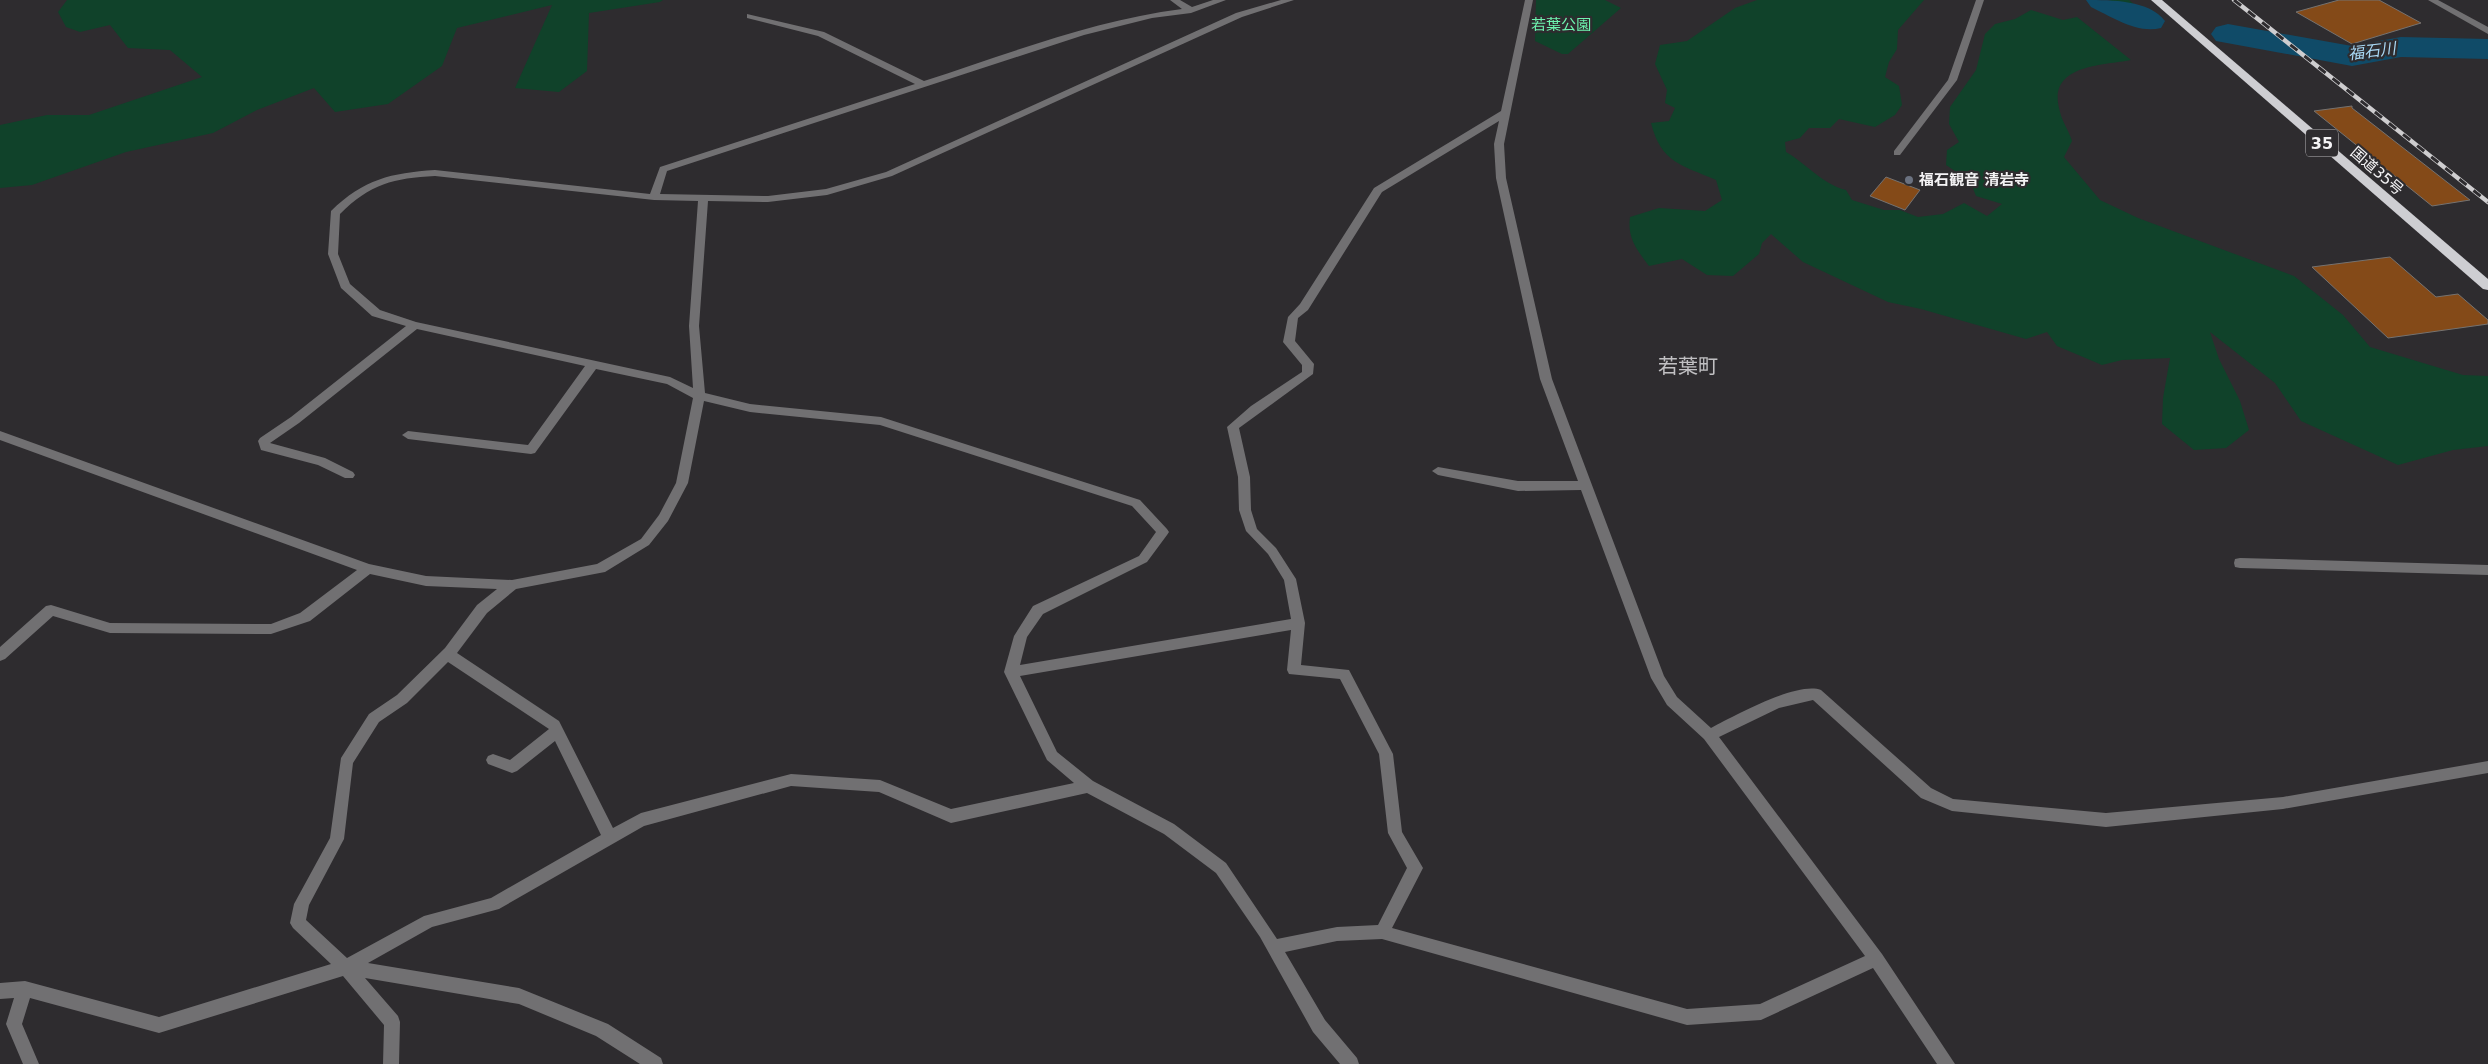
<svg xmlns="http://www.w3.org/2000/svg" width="2488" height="1064" font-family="'DejaVu Sans','Noto Sans JP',sans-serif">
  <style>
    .green { fill: #10422a }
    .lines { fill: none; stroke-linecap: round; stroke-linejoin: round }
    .river { fill: #104b68; fill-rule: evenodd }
    .building { fill: #844a18; stroke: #757270 }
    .minor { fill: #717072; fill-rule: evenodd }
    .highway { fill: #ceced2; fill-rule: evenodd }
    .rail-casing { stroke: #cecdcf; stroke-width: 4.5 }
    .rail { stroke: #2e2c2f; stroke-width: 3; stroke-dasharray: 9; stroke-linecap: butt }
    .worship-dot { fill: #6b7280; stroke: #2e2c2f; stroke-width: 2 }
    .labels { text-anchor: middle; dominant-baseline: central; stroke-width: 4.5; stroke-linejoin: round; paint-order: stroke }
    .far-park-label { font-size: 15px; fill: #6ef5b0; stroke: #2e2c2f }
    .far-street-label { font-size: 15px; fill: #f4f3f5; stroke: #2e2c2f }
    .far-poi-label { font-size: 15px; font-weight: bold; fill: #f4f3f5; stroke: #2e2c2f; text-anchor: start }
    .far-water-label { font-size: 16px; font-style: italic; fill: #a9d8f4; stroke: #2e2c2f }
    .shield { fill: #2e2c2f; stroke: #b9b7ba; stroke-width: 1 }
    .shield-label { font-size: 16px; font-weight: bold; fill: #f4f3f5 }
    .quarter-label { font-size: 20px; fill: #c1c0c3; stroke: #2e2c2f }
  </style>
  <rect width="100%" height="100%" fill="#2e2c2f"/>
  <path class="green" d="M67,0H663L660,2L589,13L587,71L559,92L515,88L552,5L457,28L442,66L388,104L335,112L314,88L257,110L213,133L126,152L32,185L0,188V125L47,115H89L202,77L170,50L128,48L110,25L80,32L66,27L58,12Z
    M1536,0H1605L1621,8L1568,54H1562L1535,41Z
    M1757,0H1924L1898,30L1897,49L1889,62L1885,77L1899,86L1902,105L1895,115L1875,127L1839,119L1830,128H1809L1800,138L1785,142L1786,152C1807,164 1822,184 1846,190L1852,200L1884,210H1900L1918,217L1943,214L1964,203L1987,216L2002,204L1976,196L1970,181L1946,165L1947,150L1959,142L1949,124L1950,107L1976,70L1985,34L1995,24L2015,19L2031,10L2063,20L2077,17L2131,60C2099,66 2046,65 2060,112C2062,121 2069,131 2072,141L2064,157L2100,200L2138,218L2294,276L2343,315L2370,347L2463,375L2488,376V446L2453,450L2398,465L2301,421L2275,383L2210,332L2219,359L2240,401L2249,430L2226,448L2194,450L2162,424L2163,398L2170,358L2122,360L2102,365L2057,346L2047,332L2026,339L1921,309L1888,302L1803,262L1771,234L1762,243L1759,254L1733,276L1707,275L1682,259L1649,266C1637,250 1627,238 1630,217L1659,208L1705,211L1722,200L1716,180C1682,165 1661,163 1651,123L1669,121L1675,108L1665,103L1667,90L1655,64L1660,45L1687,41L1735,8Z
    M2109,0H2129L2150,18H2142Z"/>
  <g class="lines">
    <path class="river" d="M2086,0C2112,0 2149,0 2165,21L2161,28C2137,34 2112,17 2091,7Z
      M2228,24L2352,46L2401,37L2488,39V59L2401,57L2352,66L2216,41L2211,34L2216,27Z"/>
  </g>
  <path class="building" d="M2339,0H2379L2421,23L2352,44L2296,12Z
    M2352,106V108L2470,200L2432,206L2314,111Z
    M1886,177L1920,190L1905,210L1870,196Z
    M2390,257L2436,297L2458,294L2488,320V324L2388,338L2312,267Z"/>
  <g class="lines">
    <path class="minor" d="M1170,0H1180L1192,7L1213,0H1226L1191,13L1152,18L1084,35L667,171L660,194L768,196L826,189L886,172L1236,13L1281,0H1294L1242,17L892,176L827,195L768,202L708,201L699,326L705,393L750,404L881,417L1140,500L1167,529L1169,532L1167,535L1147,562L1043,614L1027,637L1020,665L1291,619L1284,580L1268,554L1246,531L1239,510L1238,477L1227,427L1251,406L1302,372V365L1283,342L1288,317L1300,304L1374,188L1501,111L1525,0H1533L1504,144L1506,178L1552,379L1664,676L1677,697L1711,728C1734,716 1797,681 1821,690L1931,788L1953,799L2106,813L2283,797L2488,761V773L2283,809L2106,827L1952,811L1921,798L1813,700L1779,708L1719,737L1882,954L1955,1064H1937L1873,968L1761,1020L1687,1025L1382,939L1337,941L1285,952L1325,1020L1357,1058L1359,1064H1340L1313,1032L1260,937L1216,873L1164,834L1087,793L951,823L879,792L791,786L644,826L499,909L432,927L368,963L519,988L608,1024L661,1058L663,1064H640L596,1036L519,1004L365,978L398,1016L400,1022L399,1064H383L384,1025L343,976L159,1033L30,998L22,1024L39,1064H23L6,1024L14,998L0,999V983L25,981L159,1017L331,964L293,928L290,923L294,904L330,838L341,758L369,714L397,695L445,648L477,605L497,589L426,586L370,574L310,621L271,634L110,633L53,616L5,659L0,661V647L46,606L51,605L110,623L271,624L300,613L357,570L0,440V431L369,564L426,576L512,580L597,564L641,539L659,515L676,483L693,398L667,384L596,369L535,453L531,454L408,439L402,435L408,431L528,445L585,366L417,329L299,423L270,443L325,458L353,472L355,475L353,478H345L318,465L261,450L258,441L260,438L291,417L406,326L372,316L341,288L328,254L331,211C364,179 391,173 435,170L650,194L660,167L915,84L818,36L747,18V14L824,32L924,81C1008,54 1094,20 1182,9ZM1499,121L1494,144L1496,178L1540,379L1578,481H1518L1438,467L1432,471L1438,475L1518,491L1581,490L1651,678L1667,705L1704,739L1865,956L1760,1004L1687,1009L1392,928L1423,868L1402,832L1393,754L1349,670L1301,665L1305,623L1296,579L1276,548L1257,529L1251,510L1250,477L1239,428L1313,374L1314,364L1295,341L1298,318L1308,310L1382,192ZM435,176L654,200L698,201L689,326L693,388L670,377L416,322L380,310L350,284L338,254L340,214C370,184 394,178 435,176ZM704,401L750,412L880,425L1132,506L1156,532L1139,556L1033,606L1014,636L1004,672L1047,760L1074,783L951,809L880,780L791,774L641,813L613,828L559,721L457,653L487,613L516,589L605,572L649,545L668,521L688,483ZM1291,630L1287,670L1289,674L1340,679L1379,754L1388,833L1407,868L1378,925L1337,927L1277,939L1226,863L1174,824L1093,781L1057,752L1020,676ZM448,662L549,729L510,760L493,754L488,756L486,760L488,764L512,773L517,771L555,741L601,835L491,898L424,916L347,958L306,920L309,905L344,839L353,763L379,722L407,703Z
      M1976,0H1984L1957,80L1900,155H1894V151L1948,80Z
      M2428,0H2438L2488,27V34Z
      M2240,558L2488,565V575L2240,568L2235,567L2234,563L2235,559Z"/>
    <path class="highway" d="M2151,0H2162L2488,279V290L2483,289Z"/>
    <g class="rail-casing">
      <path id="rail" d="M2234,0L2488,202"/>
    </g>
    <use href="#rail" class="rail"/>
  </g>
  <circle class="worship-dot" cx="1909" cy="180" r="5"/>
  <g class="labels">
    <g class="far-park-label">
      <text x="1561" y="25">若葉公園</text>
    </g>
    <g class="far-street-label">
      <text transform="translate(2377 171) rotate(41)">国道35号</text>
    </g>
    <g class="far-poi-label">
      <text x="1919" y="180">福石観音 清岩寺</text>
    </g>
    <g class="far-water-label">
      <text transform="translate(2372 51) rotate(-7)">福石川</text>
    </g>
    <rect class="shield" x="2306" y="129.5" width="32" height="27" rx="4"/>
    <g class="shield-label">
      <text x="2322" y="143">35</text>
    </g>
    <g class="quarter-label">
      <text x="1688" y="366">若葉町</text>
    </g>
  </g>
</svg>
